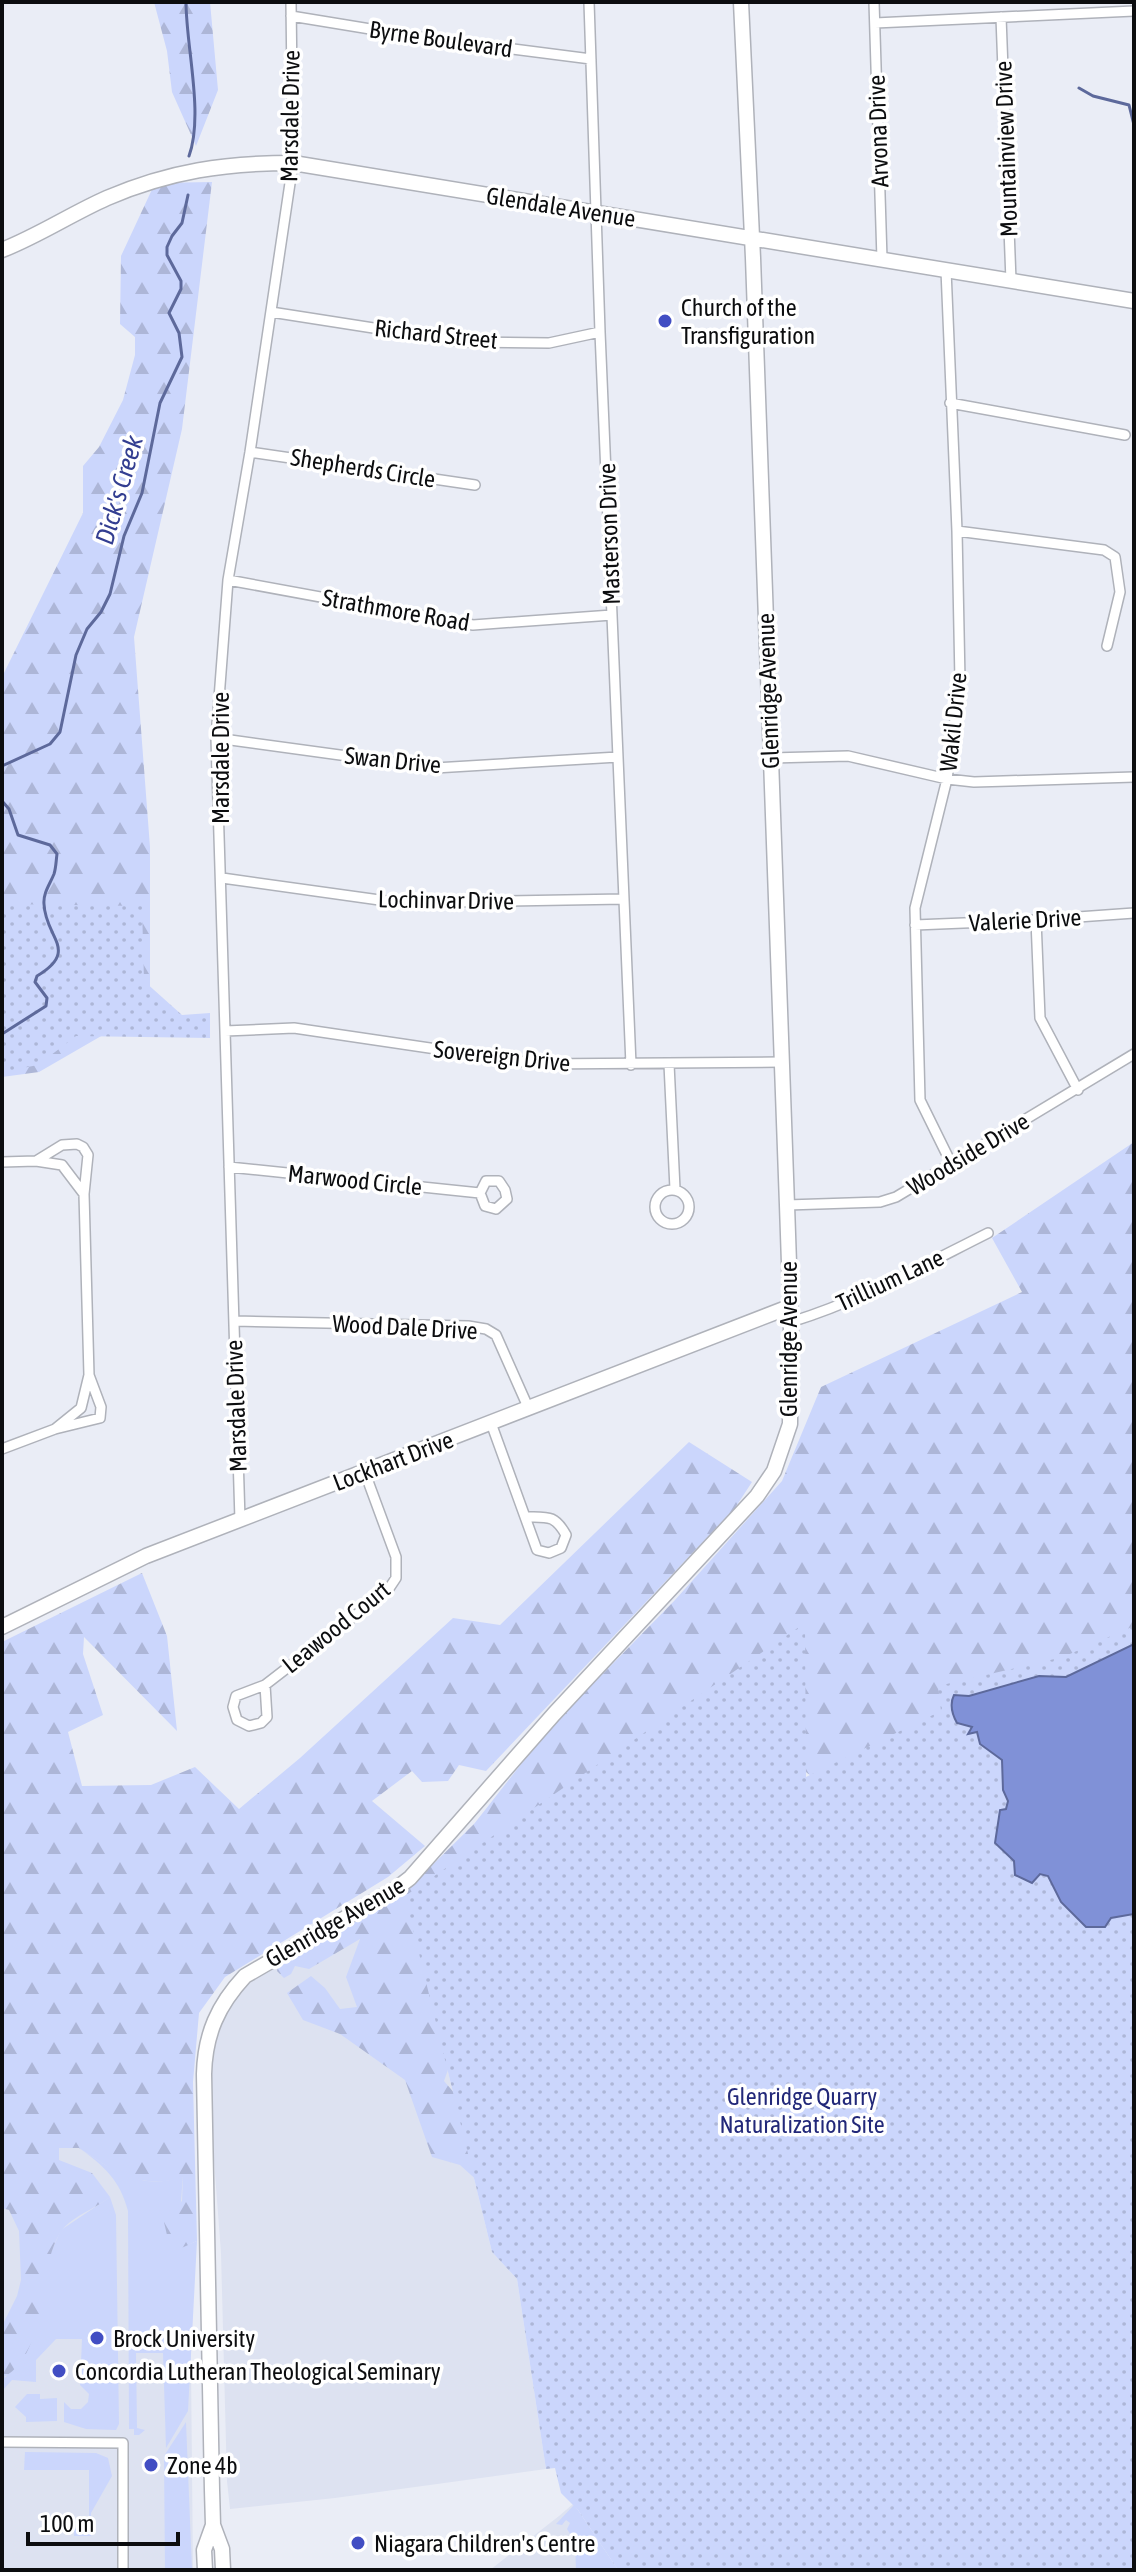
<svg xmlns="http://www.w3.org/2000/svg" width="1136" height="2572" font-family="'Asap Condensed',sans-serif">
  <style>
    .built { fill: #dde2f1 }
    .grass { fill: #cbd6fc }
    .forest { fill: url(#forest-firs) }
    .park { fill: url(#park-dots) }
    .water { fill: #8091d7; stroke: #5d699b; stroke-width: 2 }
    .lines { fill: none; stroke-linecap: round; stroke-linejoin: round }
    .stream { stroke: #5d699b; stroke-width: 3 }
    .street-casing { stroke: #afb2ba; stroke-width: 12 }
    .secondary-casing { stroke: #afb2ba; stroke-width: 17 }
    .street { stroke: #fff; stroke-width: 9 }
    .secondary { stroke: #fff; stroke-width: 14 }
    .poi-dot { fill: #424ec3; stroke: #fff; stroke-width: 3 }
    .labels { text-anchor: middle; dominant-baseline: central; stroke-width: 7; stroke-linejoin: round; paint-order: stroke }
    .street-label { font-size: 24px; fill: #0c0d0f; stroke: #fff }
    .poi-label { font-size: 24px; fill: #0c0d0f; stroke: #fff; text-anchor: start }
    .park-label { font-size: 24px; fill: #222879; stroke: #fff }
    .water-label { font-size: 26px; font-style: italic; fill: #333e91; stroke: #fff }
  </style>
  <defs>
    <pattern id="forest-firs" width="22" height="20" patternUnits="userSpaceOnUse" patternTransform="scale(2)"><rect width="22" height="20" fill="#cbd6fc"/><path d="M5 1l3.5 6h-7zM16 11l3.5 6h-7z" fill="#adb6d7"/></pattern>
    <pattern id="park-dots" width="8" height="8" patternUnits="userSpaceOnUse" patternTransform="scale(2)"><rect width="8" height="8" fill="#cbd6fc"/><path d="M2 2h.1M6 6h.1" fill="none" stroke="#adb6d7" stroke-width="1.8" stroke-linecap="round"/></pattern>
  </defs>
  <rect width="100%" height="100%" fill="#eaedf6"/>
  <path class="built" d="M405,1896L492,2252L517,2279L546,2469L335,2498L230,2509L227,2481L221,2253L213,2147L210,2060L217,2032L234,1999L260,1973Z
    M75,2137L189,2165L193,2570H2V2150Z
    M573,2504L618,2570H490L559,2516Z"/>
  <path class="grass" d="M79,2148C113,2170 142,2192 183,2176L177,2249L197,2241L188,2411L166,2448L163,2353H136L137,2428L145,2430L139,2435H134V2429H129V2426L128,2211C120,2180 104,2166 79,2148Z
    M110,2197L116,2215L119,2424L116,2430L86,2429L64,2422V2402L71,2409H81L88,2402L89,2394L80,2385L82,2339H56L36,2360V2382L12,2380L2,2391V2378L6,2377L41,2293L47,2261L61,2230Z
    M27,2394H40V2399L57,2398V2421L26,2422V2417L15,2407Z
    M186,2422L192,2570H165L164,2456Z
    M25,2452L96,2453L108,2458L112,2476L91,2513V2536H74V2529L89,2528V2470H24Z
    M574,2505L578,2510L618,2570H576L575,2542L567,2529L570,2523L566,2520L562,2525L556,2524Z"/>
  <path class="forest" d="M154,2H210L218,90L196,146L172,92L167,51Z
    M212,182L182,429L134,637L150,847V1015L103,1035L39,1072L2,1077V677L83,513V466L99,447L123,400L135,355V337L120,324L121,256L155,183Z
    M1134,1142V1634L812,1777L800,1767L469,2011L444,2081L492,2137L481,2184L460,2165L432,2157L405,2080L340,2034L303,2020L287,1993L311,1976L325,1988L340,2009L357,2007L346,1977L360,1939L309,1969L295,1966L291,1974L284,1978L277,1971L279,1961L349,1921L403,1894L474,1824L548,1730L675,1600L782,1481L821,1387L1022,1292L992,1238Z
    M689,1442L752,1482L735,1508L486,1771L459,1765L448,1781L422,1782L412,1771L372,1801L425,1846L388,1877L225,1977L199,2013L193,2082L197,2241L177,2250L167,2235L163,2218L182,2201L183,2177C163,2184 144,2182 122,2176L79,2148H59V2160L92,2173L110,2197C95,2209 70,2217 60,2233C35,2274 49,2355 2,2378V2326L17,2296L21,2280L19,2231L9,2210L2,2208V1642L142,1573L167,1636L177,1731L84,1637L83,1654L103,1715L68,1732L82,1786L151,1785L195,1767L239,1809L300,1758L453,1618L500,1625Z"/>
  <path class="park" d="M2,904L142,906L144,981L182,1015L210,1013V1038L76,1036L38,1065L2,1072Z
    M805,1623L806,1777L941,1711L938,1686L1063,1657L1134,1626V2570H618L578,2510L561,2493L555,2468L546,2469L517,2279L492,2252L405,1896Z"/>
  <path class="water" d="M1134,1644V1914L1111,1918L1105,1927H1086L1061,1902L1048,1876L1040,1874L1032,1883L1015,1875L1014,1861L995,1843L1000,1810L1006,1809L1008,1801L1003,1790L1002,1760L980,1744L977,1732L968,1734L972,1727L957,1723C952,1714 949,1705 954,1695L969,1696L1039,1676L1066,1677Z"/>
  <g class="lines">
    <path class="stream" d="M186,2C186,47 204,114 189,156
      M1079,88L1093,96L1129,105L1134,125
      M2,766L50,744L60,732L76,655L87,629L101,612L110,594L124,536L142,493L160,403L182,357L179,333L169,313L181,289V281L167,255V247L172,236L182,223L188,195
      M2,801L9,809L18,835L50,845L57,854C56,861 56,868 54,874C50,884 43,893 44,904C45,938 80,950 37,976L35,982L47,998L46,1006L2,1034"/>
    <g class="street-casing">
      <path id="street" d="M589,2L600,332L631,1065
        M874,2L882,259
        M291,16L419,37L591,59
        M1001,17L1011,281
        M875,23L1134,11
        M946,270L957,531L960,681L947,779L915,908L920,1100L951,1163
        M271,312L463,342L549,343L600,332
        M950,403L1125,435
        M250,452L475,485
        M957,531L1104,550L1115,557L1120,592L1107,646
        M228,580L473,625L612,615
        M216,738L435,768L618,757
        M771,758L848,756L947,779L974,782L1134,777
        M222,878L401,903L624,899
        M1036,920L1040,1018L1078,1090
        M915,925L1036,920L1134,913
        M225,1031L294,1028L538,1064L781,1062
        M669,1064L675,1189
        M36,1161L62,1145L77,1144L83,1147L88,1155L84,1194L89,1375L81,1408L55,1429
        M2,1162L36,1161L62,1165L84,1194
        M229,1167L480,1193L486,1181H499L505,1190L507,1199L496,1209L485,1206L480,1193
        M655 1207a17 17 0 1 1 34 0a17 17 0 1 1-34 0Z
        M787,1205L880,1202L896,1197L1134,1054
        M234,1321L468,1326L486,1329L496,1335L528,1407
        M791,1322C860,1301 924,1265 988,1233
        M491,1423L537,1550L549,1553L561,1548L566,1535C555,1515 548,1517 527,1517
        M2,1449L55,1429L100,1418L101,1407L89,1375
        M240,1520L216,738L228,580L250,452L293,163L291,2
        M265,1685L267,1717L261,1723L249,1726L237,1720L233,1707L236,1696L265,1685L388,1590L396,1578V1557L365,1473
        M2,2442L123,2443V2570"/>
    </g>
    <g class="secondary-casing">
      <path id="secondary" d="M2,250C38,236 71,214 107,198C170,171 225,163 293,163L1134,301
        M2,1627L146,1556L789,1307
        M205,2570L204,2550L213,2525
        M223,2570L222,2549L213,2525L212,2490L204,2074C205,2034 218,2005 245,1976L397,1888L410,1878L554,1714L757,1496L774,1471L790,1424L791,1322L787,1205L753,258L741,2"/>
    </g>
    <use href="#street" class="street"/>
    <use href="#secondary" class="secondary"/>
  </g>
  <g class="poi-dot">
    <circle cx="665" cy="321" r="8"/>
    <circle cx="97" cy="2338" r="8"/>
    <circle cx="59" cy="2371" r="8"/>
    <circle cx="151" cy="2465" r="8"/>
    <circle cx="358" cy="2543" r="8"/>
  </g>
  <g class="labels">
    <g class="street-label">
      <text transform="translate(441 39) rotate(8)">Byrne Boulevard</text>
      <text transform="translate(290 116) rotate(-89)">Marsdale Drive</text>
      <text transform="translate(878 131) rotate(-92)">Arvona Drive</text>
      <text transform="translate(1006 149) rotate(-92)">Mountainview Drive</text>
      <text transform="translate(561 207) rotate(9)">Glendale Avenue</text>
      <text transform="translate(436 334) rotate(6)">Richard Street</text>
      <text transform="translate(363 468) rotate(9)">Shepherds Circle</text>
      <text transform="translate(609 534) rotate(-92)">Masterson Drive</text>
      <text transform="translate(396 610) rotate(10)">Strathmore Road</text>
      <text transform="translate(768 691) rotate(-92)">Glenridge Avenue</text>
      <text transform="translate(953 722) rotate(-84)">Wakil Drive</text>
      <text transform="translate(220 758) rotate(-90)">Marsdale Drive</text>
      <text transform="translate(393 760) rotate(6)">Swan Drive</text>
      <text transform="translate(446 900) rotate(1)">Lochinvar Drive</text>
      <text transform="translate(1025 920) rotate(-3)">Valerie Drive</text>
      <text transform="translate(502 1056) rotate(6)">Sovereign Drive</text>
      <text transform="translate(968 1154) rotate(-31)">Woodside Drive</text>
      <text transform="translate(355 1180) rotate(6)">Marwood Circle</text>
      <text transform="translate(890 1280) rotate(-25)">Trillium Lane</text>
      <text transform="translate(405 1327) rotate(3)">Wood Dale Drive</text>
      <text transform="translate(788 1339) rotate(-90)">Glenridge Avenue</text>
      <text transform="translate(236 1406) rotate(-92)">Marsdale Drive</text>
      <text transform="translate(393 1461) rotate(-21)">Lockhart Drive</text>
      <text transform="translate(336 1627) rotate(-39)">Leawood Court</text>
      <text transform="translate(335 1922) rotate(-30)">Glenridge Avenue</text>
    </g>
    <g class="poi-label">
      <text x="681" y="307">Church of the<tspan x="681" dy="28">Transfiguration</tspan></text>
      <text x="113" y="2338">Brock University</text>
      <text x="75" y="2371">Concordia Lutheran Theological Seminary</text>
      <text x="167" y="2465">Zone 4b</text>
      <text x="374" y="2543">Niagara Children's Centre</text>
    </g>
    <g class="park-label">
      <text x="802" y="2096">Glenridge Quarry<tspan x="802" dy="28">Naturalization Site</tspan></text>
    </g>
    <g class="water-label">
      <text transform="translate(119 490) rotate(-74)">Dick's Creek</text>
    </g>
  </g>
  <rect width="1136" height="2572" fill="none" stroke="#0c0d0f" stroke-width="8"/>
  <path d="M28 2532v12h150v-12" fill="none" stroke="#0c0d0f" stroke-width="4"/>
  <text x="40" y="2532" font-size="24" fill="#0c0d0f" stroke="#ffffff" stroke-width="6" paint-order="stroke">100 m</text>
</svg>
